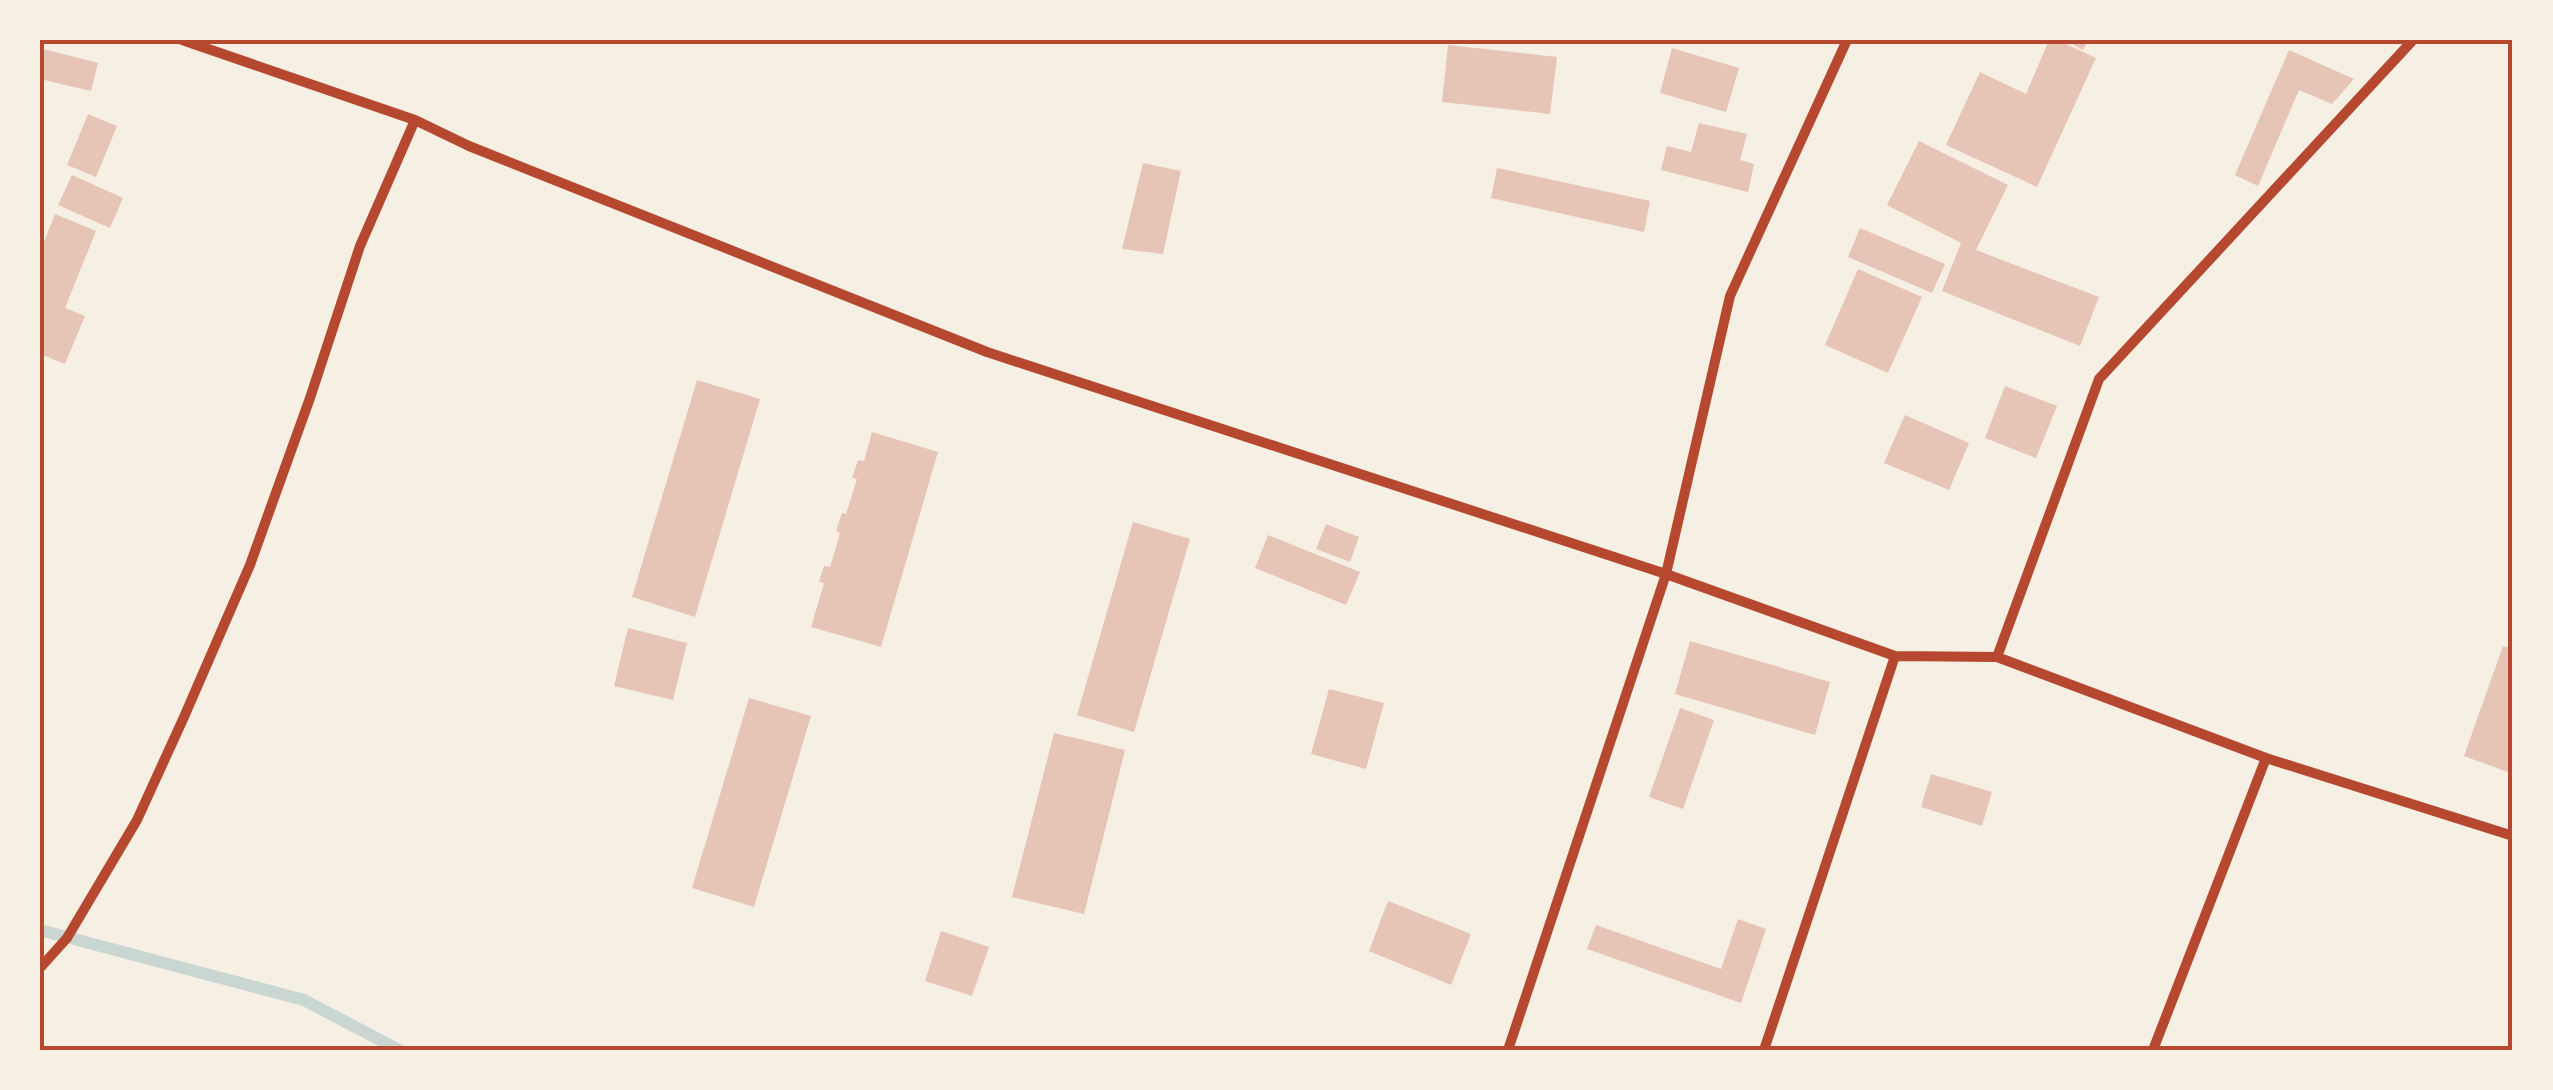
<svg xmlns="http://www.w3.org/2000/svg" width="2553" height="1090" font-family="Arial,sans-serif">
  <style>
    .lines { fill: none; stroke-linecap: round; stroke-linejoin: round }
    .stream { stroke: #c9d6d2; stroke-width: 12 }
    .building { fill: #e6c5b7 }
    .minor { stroke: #b5482f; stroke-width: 10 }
    .neatline { fill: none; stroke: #b5482f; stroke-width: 4 }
  </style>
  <rect width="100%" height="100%" fill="#f6efe4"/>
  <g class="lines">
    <path class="stream" d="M40,930L304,1000L399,1050"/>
  </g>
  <path class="building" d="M2049,40H2057L2096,58L2037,187L1946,145L1980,72L2026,94Z
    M2065,40H2088L2083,50Z
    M1448,45L1557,57L1550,114L1442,102Z
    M40,48L98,63L91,91L40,79Z
    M1672,48L1739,68L1726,112L1660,93Z
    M2289,50L2354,79L2332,104L2299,90L2258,186L2235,175Z
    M88,114L117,126L96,177L67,165Z
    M1699,123L1747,134L1740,160L1754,164L1748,192L1661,170L1667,146L1691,152Z
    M1919,141L2008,185L1976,250L2099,297L2080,346L1942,291L1961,243L1887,205Z
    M1143,163L1181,171L1163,254L1122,249Z
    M1497,168L1650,201L1644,232L1491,198Z
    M72,175L123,198L110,228L58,205Z
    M55,214L96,231L65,308L85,316L65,364L40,354V252Z
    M1860,228L1945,264L1932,293L1848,257Z
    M1858,269L1922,297L1888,373L1825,345Z
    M697,380L760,399L695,617L632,597Z
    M2005,386L2057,406L2036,458L1985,438Z
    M1905,415L1969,443L1949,490L1884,463Z
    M872,432L938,452L881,647L811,627L824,583L819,582L824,566L830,567L840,533L836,531L842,513L846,514L857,479L852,478L858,460L864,461Z
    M1133,522L1190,539L1134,732L1077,715Z
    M1326,524L1359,537L1350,562L1316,549Z
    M1268,535L1360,572L1346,605L1255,568Z
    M628,628L687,643L673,700L614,686Z
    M1690,641L1830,682L1815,735L1675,694Z
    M2503,646L2513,649V774L2464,756Z
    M1329,689L1384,703L1366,769L1311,754Z
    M749,698L811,716L754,907L692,888Z
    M1680,708L1714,720L1683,809L1649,797Z
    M1054,733L1125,750L1084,914L1012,897Z
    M1931,774L1992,792L1982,826L1921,807Z
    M1388,901L1471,934L1451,985L1369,951Z
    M1738,919L1766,929L1741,1003L1587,949L1596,925L1721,969Z
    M941,931L989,947L972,996L925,981Z"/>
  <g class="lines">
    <path class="minor" d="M182,40L415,120L469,146L987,352L1666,574L1895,656L1997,657L2266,758L2513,836
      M1997,657L2099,379L2413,40
      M40,968L67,938L137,820L184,717L250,565L310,398L360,246L415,120
      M1508,1050L1666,574L1730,296L1847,40
      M1764,1050L1895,656
      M2153,1050L2266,758"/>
  </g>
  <rect width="2553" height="1090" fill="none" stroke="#f6efe4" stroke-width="85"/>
  <rect x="42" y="42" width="2468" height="1006" class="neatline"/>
</svg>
